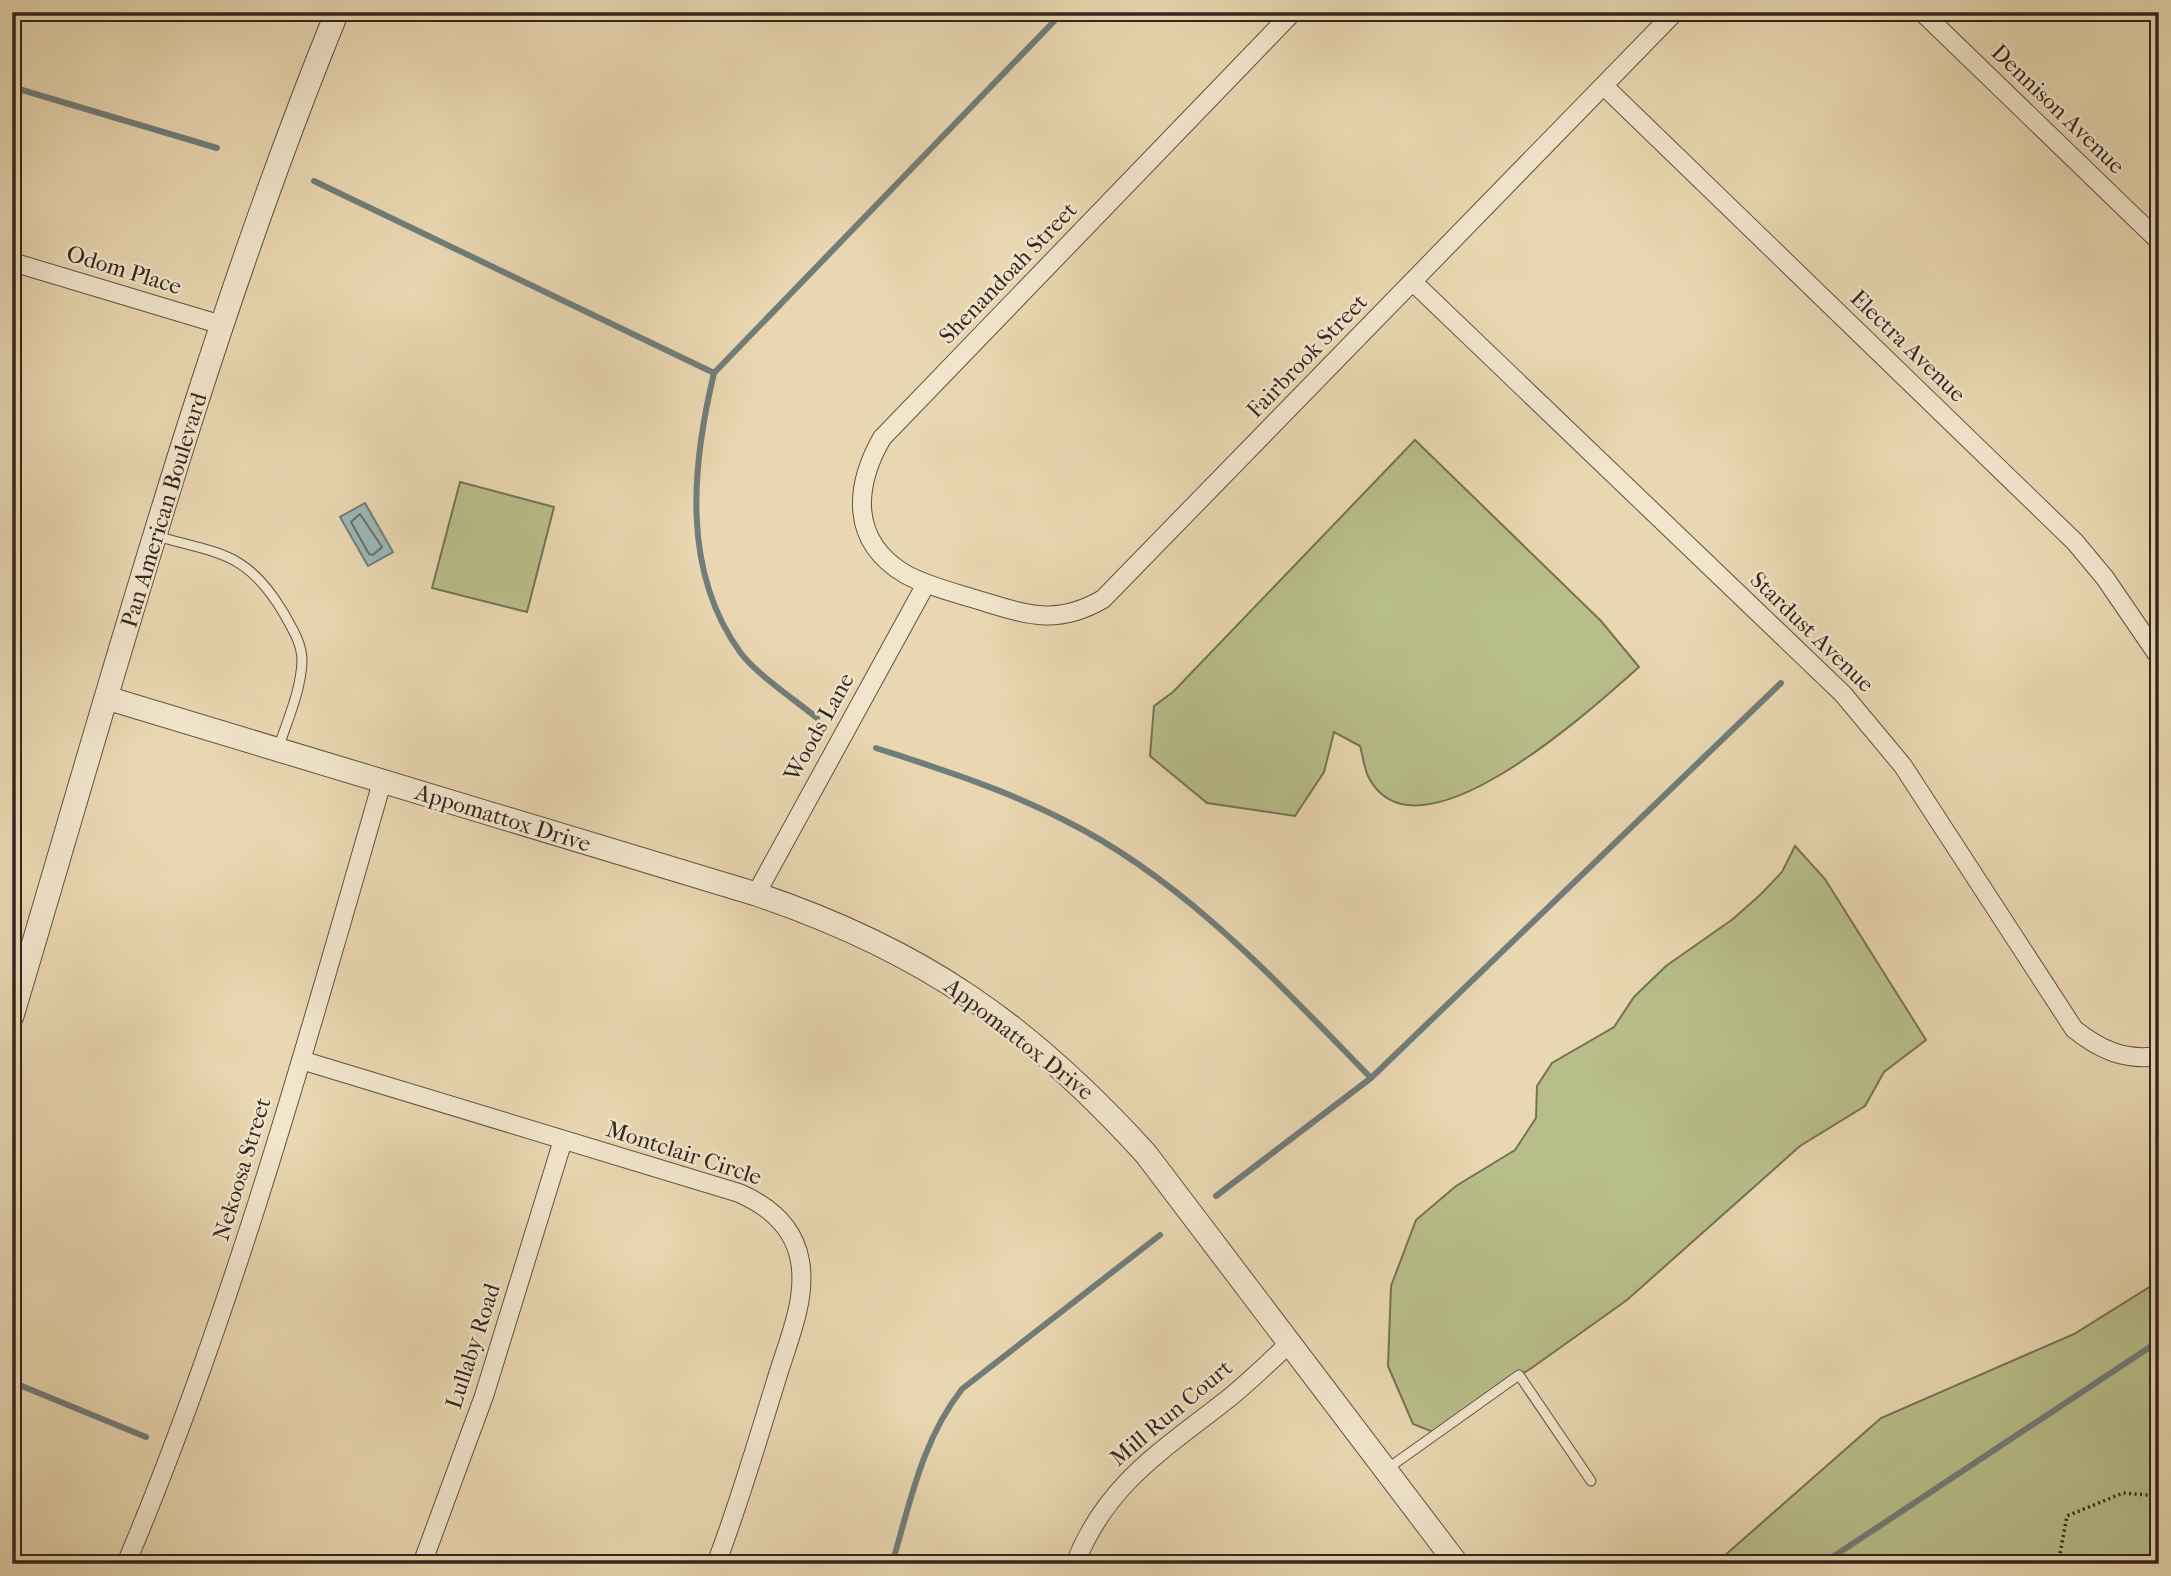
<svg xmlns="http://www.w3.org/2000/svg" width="2171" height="1576" font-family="'IM FELL French Canon',serif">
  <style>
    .green { fill: #b8be8a; stroke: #767255; stroke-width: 2 }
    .water { fill: #9bb7b6; stroke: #717d7a; stroke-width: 2 }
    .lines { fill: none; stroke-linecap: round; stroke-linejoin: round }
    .shore { stroke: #676e6b; stroke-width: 2 }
    .stream { stroke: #717d7a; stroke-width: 6 }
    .service-casing { stroke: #605244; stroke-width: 11 }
    .minor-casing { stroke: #605244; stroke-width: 20 }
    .tertiary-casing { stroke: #605244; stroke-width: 25 }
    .path { stroke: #332620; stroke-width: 3.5; stroke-dasharray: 2 3.5; stroke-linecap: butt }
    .service { stroke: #f1e5cc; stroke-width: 9 }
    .minor { stroke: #f1e5cc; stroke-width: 18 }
    .tertiary { stroke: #f1e5cc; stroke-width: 23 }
    .labels { text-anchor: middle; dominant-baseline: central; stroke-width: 5; stroke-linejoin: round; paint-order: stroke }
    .street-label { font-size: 23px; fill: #332620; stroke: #f1e5cc }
  </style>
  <rect width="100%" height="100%" fill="#e9d7b1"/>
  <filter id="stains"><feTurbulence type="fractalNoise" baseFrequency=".00286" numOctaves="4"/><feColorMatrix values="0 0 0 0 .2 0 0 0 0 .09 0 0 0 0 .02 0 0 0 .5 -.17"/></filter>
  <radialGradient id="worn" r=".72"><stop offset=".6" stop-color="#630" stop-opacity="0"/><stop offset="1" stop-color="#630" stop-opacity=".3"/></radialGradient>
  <path class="green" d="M1415,440L1601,621L1639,667C1597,704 1418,870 1369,778C1364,769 1363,756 1360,746L1334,732L1324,772L1295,816L1207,803L1150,756L1154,706L1173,692Z
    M460,482L554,507L527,612L432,588Z
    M1795,846L1825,879L1926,1040L1884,1072L1865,1106L1800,1146L1627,1300L1533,1367L1433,1432L1413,1424L1388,1366L1391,1286L1416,1220L1456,1186L1515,1150L1536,1118L1537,1086L1552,1063L1614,1027L1634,997L1666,966L1733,919L1761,894L1782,872Z
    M2159,1281V1564H1715L1881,1418L2074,1334Z"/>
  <path class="water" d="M365,503L393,552L368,566L340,517Z"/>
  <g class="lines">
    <path class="shore" d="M360,514L382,547L373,555L369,554L351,522Z"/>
    <path class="stream" d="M12,87L217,148
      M314,181L714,373
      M817,718C794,699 757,675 740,652C681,570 692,465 714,373L1063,12
      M876,748C940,769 1004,789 1064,820C1185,880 1278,983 1371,1078
      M1216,1196L1371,1078L1781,683
      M12,1382L146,1437
      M892,1564C910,1503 922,1440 962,1389L1160,1235
      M1822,1564L2159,1341"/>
    <g class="service-casing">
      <path id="service" d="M156,536C220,554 247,552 283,612C292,628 302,643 302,661C301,691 287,721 278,749
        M1387,1469L1519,1375L1591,1481"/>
    </g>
    <g class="minor-casing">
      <path id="minor" d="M1293,12L882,438C854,487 850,541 905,574C927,586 952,592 975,599C1025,614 1055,627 1103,599L1675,12
        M1922,12L2159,241
        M1604,86L2075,542L2105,578L2159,657
        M12,262L222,325
        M1413,282L1843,694L1903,766L2074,1029C2100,1050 2125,1061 2159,1056
        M756,894L926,584
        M301,1060L739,1193C769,1206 794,1227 800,1261C807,1301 787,1343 776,1381C757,1442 739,1504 716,1564
        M126,1564C233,1310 306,1046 382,782
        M422,1564L484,1396L563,1140
        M1075,1564C1106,1483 1165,1449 1229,1398C1250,1381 1269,1362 1289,1344"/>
    </g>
    <g class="tertiary-casing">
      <path id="tertiary" d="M107,698L756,894C922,950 1028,1024 1146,1154L1457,1564
        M12,1016C113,679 204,338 337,12"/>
    </g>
    <path class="path" d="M2058,1564L2067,1516L2123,1493L2159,1496"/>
    <use href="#service" class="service"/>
    <use href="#minor" class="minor"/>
    <use href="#tertiary" class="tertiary"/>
  </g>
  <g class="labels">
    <g class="street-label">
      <text transform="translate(2058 109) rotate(44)">Dennison Avenue</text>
      <text transform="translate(124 270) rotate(17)">Odom Place</text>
      <text transform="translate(1008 273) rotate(-46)">Shenandoah Street</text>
      <text transform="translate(1908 346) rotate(44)">Electra Avenue</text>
      <text transform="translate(1307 356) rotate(-46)">Fairbrook Street</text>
      <text transform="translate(164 510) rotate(-73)">Pan American Boulevard</text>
      <text transform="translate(1812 632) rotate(44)">Stardust Avenue</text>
      <text transform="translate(819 727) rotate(-61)">Woods Lane</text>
      <text transform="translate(503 818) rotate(17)">Appomattox Drive</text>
      <text transform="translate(1019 1039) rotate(38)">Appomattox Drive</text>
      <text transform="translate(684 1153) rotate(18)">Montclair Circle</text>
      <text transform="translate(242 1169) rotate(-73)">Nekoosa Street</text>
      <text transform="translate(473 1346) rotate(-72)">Lullaby Road</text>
      <text transform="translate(1171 1413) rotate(-40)">Mill Run Court</text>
    </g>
  </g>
  <rect width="2171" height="1576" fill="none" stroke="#e9d7b1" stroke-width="42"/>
  <rect x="14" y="14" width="2143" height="1548" fill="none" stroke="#332620" stroke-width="3.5"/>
  <rect x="21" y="21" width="2129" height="1534" fill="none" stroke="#332620" stroke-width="2"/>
  <rect width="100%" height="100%" filter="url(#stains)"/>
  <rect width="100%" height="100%" fill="url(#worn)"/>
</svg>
